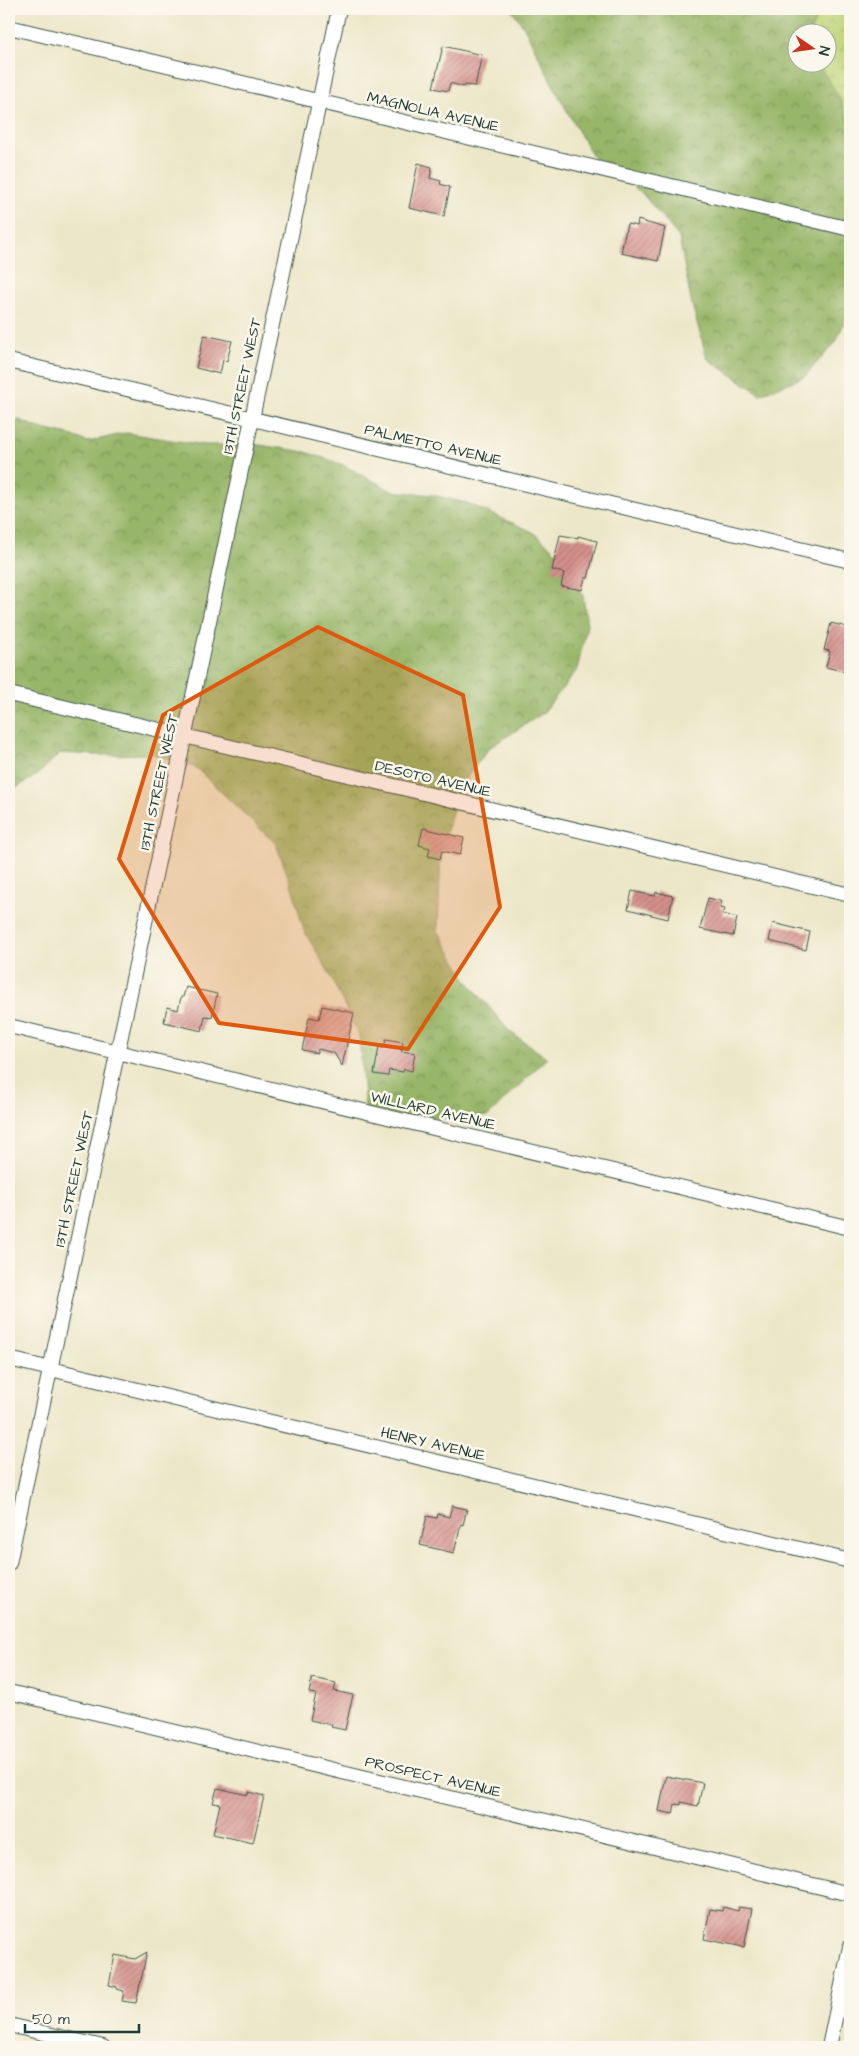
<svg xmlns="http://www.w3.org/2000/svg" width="859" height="2056" font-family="'Architects Daughter',sans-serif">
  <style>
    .forest { fill: url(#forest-crowns); stroke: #5c7a4e }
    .wetland { fill: url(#wetland-marsh); stroke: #708956 }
    .building { fill: url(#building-hatch) }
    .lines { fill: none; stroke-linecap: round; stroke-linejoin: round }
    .minor-casing { stroke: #3e564a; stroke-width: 16 }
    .minor { stroke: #fff; stroke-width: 14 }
    .marked { fill: #de580e; fill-opacity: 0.2; stroke: #de580e; stroke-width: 4; stroke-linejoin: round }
    .labels { text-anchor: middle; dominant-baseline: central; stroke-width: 5; stroke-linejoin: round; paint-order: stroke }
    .street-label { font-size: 15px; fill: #1f3d34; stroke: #fbf7ec }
  </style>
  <defs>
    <pattern id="forest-crowns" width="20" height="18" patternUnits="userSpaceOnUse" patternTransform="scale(1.25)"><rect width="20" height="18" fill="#98b669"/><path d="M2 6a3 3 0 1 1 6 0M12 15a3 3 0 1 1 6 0" fill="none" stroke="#7b9557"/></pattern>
    <pattern id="wetland-marsh" width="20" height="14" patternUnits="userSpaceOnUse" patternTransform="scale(1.25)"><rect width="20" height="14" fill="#c1d579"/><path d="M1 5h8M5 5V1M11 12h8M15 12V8" fill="none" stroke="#a5b869"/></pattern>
    <pattern id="building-hatch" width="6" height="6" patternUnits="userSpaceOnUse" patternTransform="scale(1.25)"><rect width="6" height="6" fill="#d6918c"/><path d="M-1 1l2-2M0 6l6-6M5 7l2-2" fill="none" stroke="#ad7873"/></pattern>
  </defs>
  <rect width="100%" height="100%" fill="#fbf7ec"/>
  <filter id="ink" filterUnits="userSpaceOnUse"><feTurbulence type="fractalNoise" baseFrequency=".02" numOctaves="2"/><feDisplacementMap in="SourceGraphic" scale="10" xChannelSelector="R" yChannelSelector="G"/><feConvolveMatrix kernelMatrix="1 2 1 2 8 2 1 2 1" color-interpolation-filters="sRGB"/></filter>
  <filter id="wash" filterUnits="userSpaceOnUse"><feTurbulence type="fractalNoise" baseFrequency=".0096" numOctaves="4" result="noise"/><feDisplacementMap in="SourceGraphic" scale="20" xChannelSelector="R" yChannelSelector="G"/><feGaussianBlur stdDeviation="1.12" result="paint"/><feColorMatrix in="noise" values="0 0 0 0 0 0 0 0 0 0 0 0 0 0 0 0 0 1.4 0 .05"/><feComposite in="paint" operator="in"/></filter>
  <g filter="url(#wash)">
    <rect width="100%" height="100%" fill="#ede7c9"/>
    <path class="forest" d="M511,9H821L811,30V32H796V62L819,63L839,97L850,124V308L836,342L804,377L760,394L707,358L691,301L679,237L641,192L593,157L557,93L524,27Z
      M19,420L39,428L73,436L87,442L126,433L204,445H259L306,452L341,464L392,491L432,495L467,503L533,532L552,548L569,567L583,596L587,625L577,670L543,713L489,748L459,788L441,852L438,930L468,982L509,1031L547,1058L488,1116L366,1121L359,1036L328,971L304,931L293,890L276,844L196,768L153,754L96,755L60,753L37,775L9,792V422Z"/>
    <path class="wetland" d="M821,9H850V124L839,97L820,67L819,63L826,62V32H811V30Z"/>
    <g id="blocks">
      <path class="building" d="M443,46L482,55L475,86L465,85L464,87L450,83L448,91L433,88Z
        M418,163L432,167L430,178L441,181L440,184L450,187L444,216L409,208Z
        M638,220L665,228L658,261L621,253L627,224L637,226Z
        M204,335L232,341L227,361L223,360L220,374L196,368Z
        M560,535L578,538V536L597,541L588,578H585L582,590L561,586L564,573L552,570Z
        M831,623L847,627V629L850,630V673L826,667L830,651L824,650Z
        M423,828L464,838L460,855L442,851L440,859L428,856L430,848L419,845Z
        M632,891L655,896L656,892L673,896L668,919L628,909Z
        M708,898L722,901L720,908L725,909L723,914L737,918L733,936L700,929Z
        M773,923L810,932L806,950L769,941Z
        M186,987L217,994L212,1017L205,1016L202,1031L164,1022L167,1007L178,1010L181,997H183Z
        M322,1006L354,1013L342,1066L334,1053L318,1049L317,1053L302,1050L309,1017L319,1019Z
        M386,1039L403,1042L401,1051L415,1053L412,1071L404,1069L403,1072L389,1070L388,1076L374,1074L379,1047L384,1048Z
        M452,1506L467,1509L463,1525L461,1524L454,1553L420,1545L427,1516L437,1518L438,1514L449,1517Z
        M312,1678L336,1683L334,1691L353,1695L345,1730L331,1727L332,1725L310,1720L316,1694L309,1693Z
        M666,1776L703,1783L698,1806L681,1802V1805L675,1804L673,1814L659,1811Z
        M217,1788L248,1795L249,1792L264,1796L253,1843L213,1834L220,1804L213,1803Z
        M723,1907L738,1911L739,1907L752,1909L744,1947L704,1939L710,1909L722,1911Z
        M147,1952L136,2003L122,2001L124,1991L117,1989V1987L109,1985L115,1955L135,1959Z"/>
    </g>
  </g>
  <g filter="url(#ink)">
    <use href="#blocks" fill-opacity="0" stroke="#3e564a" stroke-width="1"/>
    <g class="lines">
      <g class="minor-casing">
        <path id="minor" d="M9,27L850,229
          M9,361L850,561
          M9,694L850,895
          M9,1026L850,1228
          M9,1359L850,1561
          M9,1563L339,9
          M9,1692L850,1894
          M9,2025L103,2047
          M829,2047L850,1947"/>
      </g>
      <use href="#minor" class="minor"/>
    </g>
  </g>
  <path class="marked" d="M318,627L463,695L500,907L408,1049L219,1023L119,859L163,715Z"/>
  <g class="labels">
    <g class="street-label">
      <text transform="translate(433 112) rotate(13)">MAGNOLIA AVENUE</text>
      <text transform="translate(242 386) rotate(-78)">13TH STREET WEST</text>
      <text transform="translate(433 445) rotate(13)">PALMETTO AVENUE</text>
      <text transform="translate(433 779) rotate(13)">DESOTO AVENUE</text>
      <text transform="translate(159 782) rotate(-78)">13TH STREET WEST</text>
      <text transform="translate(433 1111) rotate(13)">WILLARD AVENUE</text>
      <text transform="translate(74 1179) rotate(-78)">13TH STREET WEST</text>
      <text transform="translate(433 1444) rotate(13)">HENRY AVENUE</text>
      <text transform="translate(433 1777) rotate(13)">PROSPECT AVENUE</text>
    </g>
  </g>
  <rect width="859" height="2056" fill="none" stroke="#fbf7ec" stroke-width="30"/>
  <g transform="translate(812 48) rotate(103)"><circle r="24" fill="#fbf7ec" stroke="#a3ada2"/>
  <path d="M0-4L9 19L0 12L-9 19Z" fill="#c8321e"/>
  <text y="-8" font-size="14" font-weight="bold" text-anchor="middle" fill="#1f3d34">N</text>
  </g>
  <path d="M25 2024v8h114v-8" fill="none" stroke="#1f3d34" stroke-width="2.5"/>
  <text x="32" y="2024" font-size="15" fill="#1f3d34" stroke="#fbf7ec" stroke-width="4" paint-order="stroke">50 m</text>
</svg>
